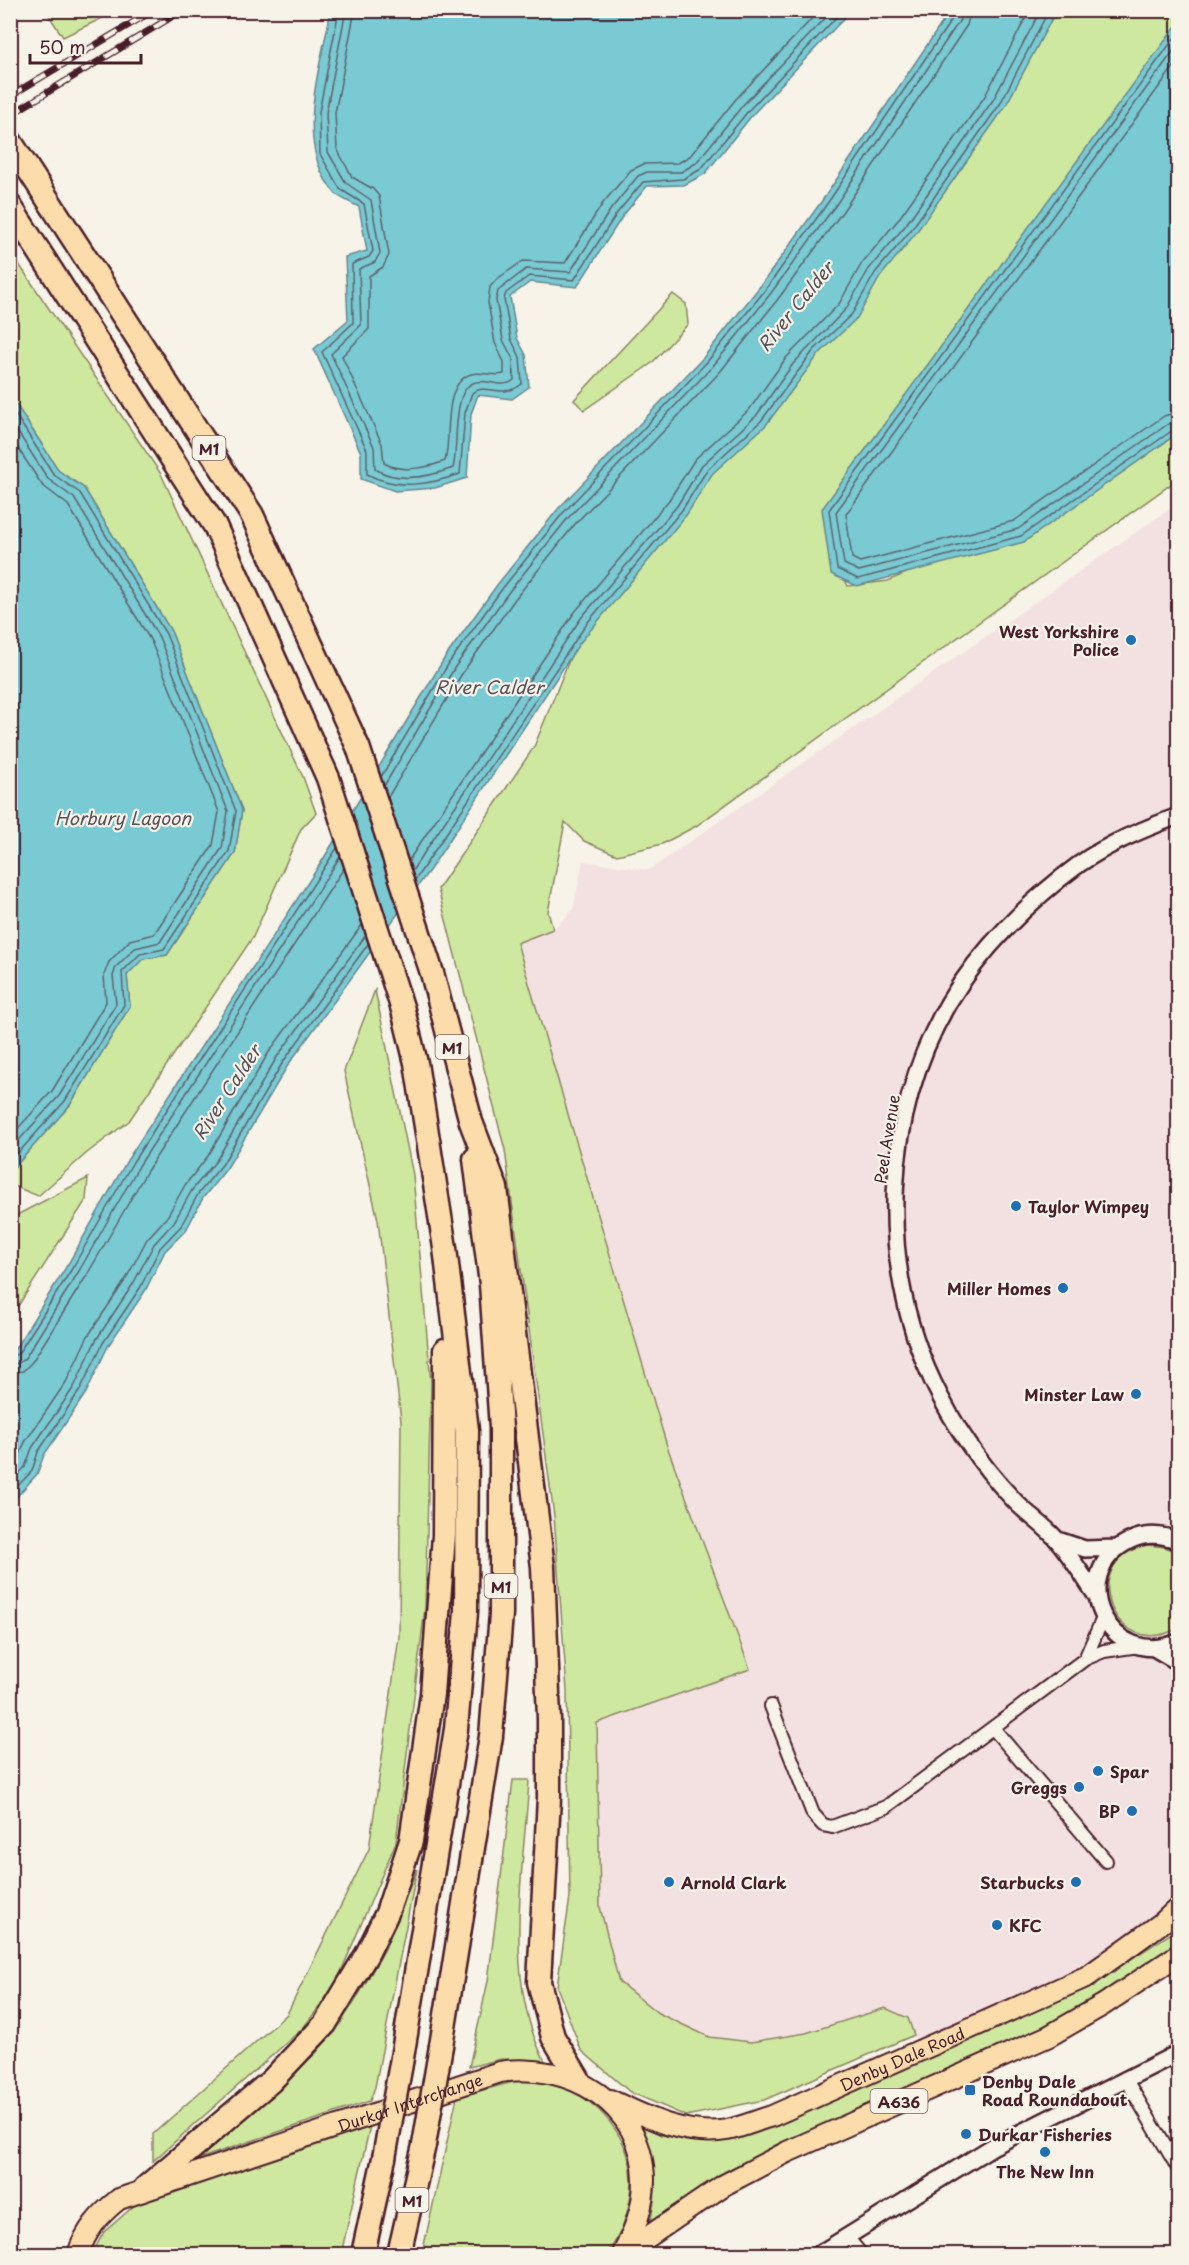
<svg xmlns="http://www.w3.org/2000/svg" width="1189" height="2265" font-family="'Playpen Sans',sans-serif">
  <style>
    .built { fill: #f3e1e2 }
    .green { fill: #cfe89f; stroke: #8c8465; stroke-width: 1.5 }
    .water { fill: #79cad3; stroke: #668690; stroke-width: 1.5 }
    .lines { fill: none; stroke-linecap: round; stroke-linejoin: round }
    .shore { stroke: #5d636e; stroke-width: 1.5 }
    .minor-casing { stroke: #4a1f2b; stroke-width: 16 }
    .tertiary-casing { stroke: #4a1f2b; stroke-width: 20 }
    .primary-casing { stroke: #4a1f2b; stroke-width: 24 }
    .motorway-casing { stroke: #4a1f2b; stroke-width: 27 }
    .minor { stroke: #f7f3e8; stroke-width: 12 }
    .tertiary { stroke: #f7f3e8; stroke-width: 15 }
    .primary { stroke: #fddcac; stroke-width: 20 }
    .motorway { stroke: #fddcac; stroke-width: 22 }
    .rail-casing { stroke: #4a1f2b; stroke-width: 7 }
    .rail { stroke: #f7f3e8; stroke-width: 4.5; stroke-dasharray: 14; stroke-linecap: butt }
    .motorway-bridge-casing { stroke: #4a1f2b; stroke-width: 27; stroke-linecap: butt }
    .motorway-bridge { stroke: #fddcac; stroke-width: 22 }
    .poi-dot { fill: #1f6fb2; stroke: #f7f3e8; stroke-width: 2 }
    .labels { text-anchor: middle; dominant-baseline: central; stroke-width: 4.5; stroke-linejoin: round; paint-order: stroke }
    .shield { fill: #f7f3e8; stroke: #7e5f64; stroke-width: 1.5 }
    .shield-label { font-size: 15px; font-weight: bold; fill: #4a1f2b }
    .poi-label { font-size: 16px; font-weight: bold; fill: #4a1f2b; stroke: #f7f3e8; text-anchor: end }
    .street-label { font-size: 16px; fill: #4a1f2b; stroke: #f7f3e8 }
    .water-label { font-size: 18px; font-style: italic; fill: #58525d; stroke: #f7f3e8 }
  </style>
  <rect width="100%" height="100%" fill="#f7f3e8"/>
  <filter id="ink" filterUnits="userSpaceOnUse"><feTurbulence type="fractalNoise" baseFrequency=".0167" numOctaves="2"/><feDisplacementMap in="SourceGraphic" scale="12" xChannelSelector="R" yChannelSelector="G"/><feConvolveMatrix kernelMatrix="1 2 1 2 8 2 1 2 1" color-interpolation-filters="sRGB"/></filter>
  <g filter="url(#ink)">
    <path class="built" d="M1178,503V1905L1088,1976L920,2052L908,2018L885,2008L806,2033L750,2042L709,2037L658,2013L619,1982L600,1907L597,1723L750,1669L667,1446L517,943L553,929L573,910L583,861L649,870Z"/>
    <path class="green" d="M46,11H117L63,37Z
      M1054,11H1178V31L841,572L848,586L888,581L931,562L1178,429V479L696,826L662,844L617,855L584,841L565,822L548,912L553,929L517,943L667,1446L750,1669L597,1723L600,1907L619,1982L658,2013L709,2037L751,2042L806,2033L885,2008L908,2018L914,2035L764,2100L686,2116L630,2092L581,2050L557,1987L570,1897L567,1691L554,1516L505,1150L438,889L534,747L576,643L710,475L790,388L879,274Z
      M10,251L161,474L303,777L316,813L301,829L253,937L129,1121L87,1153L38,1196L11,1185V1171L70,1105L130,1006L127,975L142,959L167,955L235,853L242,810L171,631L84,488L59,471L11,397Z
      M673,294L686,304L688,324L652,363L584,410L574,400Z
      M375,990L413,1175L431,1383L425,1608L396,1842L334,1988L303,2028L153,2161V2134L287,2014L369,1849L399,1637L401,1421L378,1220L344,1071Z
      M88,1178L86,1200L11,1317V1218Z
      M1147,1545L1165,1547L1178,1553V1628C1114,1664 1074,1561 1147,1545Z
      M513,1780H529C524,1866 502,1983 545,2061L501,2059L469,2067L488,1981Z
      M417,1869L375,2087L370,2101L201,2158L206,2142L262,2100L316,2053L354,2003L385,1949Z
      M1178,1929V1943L1077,2009L1043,2027C909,2088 773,2139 650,2222C660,2184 656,2153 633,2121L661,2135L695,2139L1048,2004L1115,1969Z
      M524,2079C535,2081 546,2082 556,2085C605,2101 640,2149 630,2200C626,2219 619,2240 606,2254H422L457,2097Z
      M370,2126L341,2254H92L104,2232L135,2205Z"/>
    <path class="water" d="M335,11V10L851,11L753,114L705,174L684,185L647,186L622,217L577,287L530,282L510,297L517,338L526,355L529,387L512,399L478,395L471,414L467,478L435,488L395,491L361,479V453L314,349L348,320L345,257L367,251L359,207C352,203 341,199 335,193C293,146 320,69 330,15Z
      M950,11H1056L1005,107L915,234L880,277L857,318L819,354L766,425L712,474L687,514L579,644L431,868L288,1065L227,1168L203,1198L186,1230L165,1251L145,1291L108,1346L86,1393L44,1455L37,1474L11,1503V1355L68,1264L128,1159L324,858L444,659L497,585L558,509L703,358L761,285L824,198Z
      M1178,23V433L1024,542L857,586L831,574L822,509Z
      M11,397L59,471L84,488L171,631L242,810L235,853L167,955L143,959L127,975L130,1006L70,1105L11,1171Z"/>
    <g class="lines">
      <path class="shore" d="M339,10L319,112L320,154L340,189L364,204L373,251L369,257L352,264L353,323L322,352L367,450V474C397,490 429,485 460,474L465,413L472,393C486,382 502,400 522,384L520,357L511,339L504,299L506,293L529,276L574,280L617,213L643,182L683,179L701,169L749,110L843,10
        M346,10L326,113L328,152L346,183L371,200L380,253L375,262L359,269L361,325L331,354L374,447L375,469C398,483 429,477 453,468C459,449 451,392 473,383C486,377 502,390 514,380L513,359L503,340L496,300L498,291L526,269L570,272L611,209L638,176L647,172H681L696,163L743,105L833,10
        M355,10L335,113L337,149L352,177L373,189L379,196L389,255L383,267L369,276V329L342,356L382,444L384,463C401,473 427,468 445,461C452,438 441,384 471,374C482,371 494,377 504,374V362L495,343L488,302L490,287L497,279L523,261L565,263L603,203L631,170L644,164L678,163L690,156L736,99L820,10
        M1178,33L829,510L837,569L858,579L1021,536L1173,430L1178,428
        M1178,45L836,512L844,564L859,571L1018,529L1168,424L1178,421
        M1178,61L846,514L852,558L860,562L1014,521L1164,416L1178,412
        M10,406L54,475L80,493L166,634L236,811L229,851L164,949L140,954L122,972L124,1005L65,1101L10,1162
        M10,420L48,479L74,498L159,637L228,811L222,848L160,942L135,948L116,967L113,976L116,1004L59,1096L10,1150
        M10,436L42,485L68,505L151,641L219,812L213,845L154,934L130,940L109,962L104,975L106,1002L52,1091L10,1137
        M381,777L449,663L502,589L563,513L707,362L766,289L829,201L954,16L955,10
        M384,786L455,667L508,593L568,518L713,366L771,293L835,206L960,20L962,10
        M388,797L463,672L515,599L575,524L720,372L778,299L843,211L967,25L971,10
        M409,860L574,613L669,500L695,459L749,410L786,358L839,304L862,263L898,220L985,96L1030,10
        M412,871L581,618L677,506L702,465L756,416L793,364L846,309L869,269L905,226L993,100L1041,10
        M415,880L587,623L682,510L707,470L761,421L814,350L852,314L875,273L911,230L1000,104L1049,10
        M10,1357L18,1354L73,1267L133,1162L337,848
        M10,1364L19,1363L25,1358L79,1271L139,1166L340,857
        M10,1373L23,1371L32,1362L87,1275L147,1171L344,868
        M10,1470L17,1462L25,1442L66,1382L88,1336L126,1279L147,1239L167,1217L185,1185L208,1156L269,1052L362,925
        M10,1483L25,1467L32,1448L74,1387L96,1340L133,1284L154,1244L174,1222L192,1190L216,1161L277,1057L366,935
        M10,1494L32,1471L38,1452L80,1390L103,1343L140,1288L160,1248L181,1226L198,1194L222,1165L283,1062L368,944"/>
      <g class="minor-casing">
        <path id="minor" d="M1085,1659L1103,1618
          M771,1706L813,1814L823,1825L832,1827L886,1807L1085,1659L1104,1651L1139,1646
          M993,1728L1106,1861
          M1125,2078L1178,2168
          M847,2237L861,2254"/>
      </g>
      <g class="tertiary-casing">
        <path id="tertiary" d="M1058,1540L1085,1549L1117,1548
          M1178,1541C1162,1534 1145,1533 1129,1541C1063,1574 1109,1672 1178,1642
          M1097,1597C1085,1579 1072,1558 1058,1541C1045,1525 1026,1514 1012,1498C980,1464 953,1424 933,1382C877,1264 883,1115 949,1002C980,950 1029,901 1078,865C1109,843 1144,829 1178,816
          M1154,1648L1178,1662
          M819,2254L992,2147L1178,2053"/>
      </g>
      <g class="primary-casing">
        <g id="primary">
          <path id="s1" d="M610,2100C647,2117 684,2137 727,2130C742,2127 758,2120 772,2116L1088,1976L1163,1922L1178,1908"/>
          <path id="s2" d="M78,2254C86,2230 99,2215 119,2199L500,2072C570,2061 643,2104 644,2180C644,2207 634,2231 623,2254"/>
          <path d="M623,2254L724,2185L787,2152L1049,2036L1103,2005L1178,1955"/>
        </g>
      </g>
      <g class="motorway-casing">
        <path id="motorway" d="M10,141L252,515L358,747L432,973L471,1122L496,1188L543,1567L549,1719V1798L539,1982L553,2037L579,2080
          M10,206L215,526L328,778L403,1010L416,1063L445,1248L467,1430L466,1612L456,1729L402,2058
          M441,2046L491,1736L501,1614V1428L491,1284L475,1159
          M145,2188L271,2081L325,2024L367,1954L387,1913L411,1841L432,1694L444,1535L445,1350
          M363,2254L384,2158
          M399,2254L424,2145"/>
      </g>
      <use href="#minor" class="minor"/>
      <use href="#tertiary" class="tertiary"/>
      <use href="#primary" class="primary"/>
      <use href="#motorway" class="motorway"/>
      <g class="rail-casing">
        <path id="rail" d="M10,96L154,10
          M10,115L183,10"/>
      </g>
      <use href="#rail" class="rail"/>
      <g class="motorway-bridge-casing">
        <path id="motorway-bridge" d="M424,2145L441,2046
          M384,2158L402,2058"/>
      </g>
      <use href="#motorway-bridge" class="motorway-bridge"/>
    </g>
  </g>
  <g class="poi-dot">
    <circle cx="1131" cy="640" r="6"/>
    <circle cx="1016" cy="1206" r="6"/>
    <circle cx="1063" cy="1288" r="6"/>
    <circle cx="1136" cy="1394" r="6"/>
    <circle cx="1098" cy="1771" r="6"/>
    <circle cx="1079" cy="1787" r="6"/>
    <circle cx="1132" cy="1811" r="6"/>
    <circle cx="669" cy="1882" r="6"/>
    <circle cx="1076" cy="1882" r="6"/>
    <circle cx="997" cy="1925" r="6"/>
    <rect x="964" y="2084" width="12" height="12" rx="3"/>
    <circle cx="966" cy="2134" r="6"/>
    <circle cx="1045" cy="2152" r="6"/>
  </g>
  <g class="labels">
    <g class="shield">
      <rect x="192.5" y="436" width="33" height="24" rx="4.5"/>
      <rect x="435.5" y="1035" width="33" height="24" rx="4.5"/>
      <rect x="484.5" y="1574" width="33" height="24" rx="4.5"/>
      <rect x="870.5" y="2089" width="57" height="24" rx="4.5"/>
      <rect x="395.5" y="2188" width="33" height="24" rx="4.5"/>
    </g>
    <g class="shield-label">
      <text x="209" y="448">M1</text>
      <text x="452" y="1047">M1</text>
      <text x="501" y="1586">M1</text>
      <text x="899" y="2101">A636</text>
      <text x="412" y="2200">M1</text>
    </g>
    <g class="poi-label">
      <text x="1119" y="631">West Yorkshire<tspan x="1119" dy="18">Police</tspan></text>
      <text x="1028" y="1206" text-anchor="start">Taylor Wimpey</text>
      <text x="1051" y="1288">Miller Homes</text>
      <text x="1124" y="1394">Minster Law</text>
      <text x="1110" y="1771" text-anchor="start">Spar</text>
      <text x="1067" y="1787">Greggs</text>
      <text x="1120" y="1811">BP</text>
      <text x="681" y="1882" text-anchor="start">Arnold Clark</text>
      <text x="1064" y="1882">Starbucks</text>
      <text x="1009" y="1925" text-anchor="start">KFC</text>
      <text x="982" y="2081" text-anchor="start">Denby Dale<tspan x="982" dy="18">Road Roundabout</tspan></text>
      <text x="978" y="2134" text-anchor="start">Durkar Fisheries</text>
      <text x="1045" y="2171" text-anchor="middle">The New Inn</text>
    </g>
    <g class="street-label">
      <text transform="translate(886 1139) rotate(-81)">Peel Avenue</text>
      <text stroke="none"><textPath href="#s1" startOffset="312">Denby Dale Road</textPath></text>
      <text stroke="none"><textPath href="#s2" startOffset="376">Durkar Interchange</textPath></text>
    </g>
    <g class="water-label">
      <text transform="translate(795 306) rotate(-51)">River Calder</text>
      <text x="489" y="686">River Calder</text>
      <text x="123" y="817">Horbury Lagoon</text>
      <text transform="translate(226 1092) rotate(-57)">River Calder</text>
    </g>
  </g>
  <rect width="1189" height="2265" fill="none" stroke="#f7f3e8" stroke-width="36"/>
  <rect x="18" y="18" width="1153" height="2229" fill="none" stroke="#4a1f2b" stroke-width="2" filter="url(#ink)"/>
  <path d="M30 54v9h111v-9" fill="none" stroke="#4a1f2b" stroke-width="3"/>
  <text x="39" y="54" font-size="18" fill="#4a1f2b" stroke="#f7f3e8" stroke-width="4.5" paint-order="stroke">50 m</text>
</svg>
